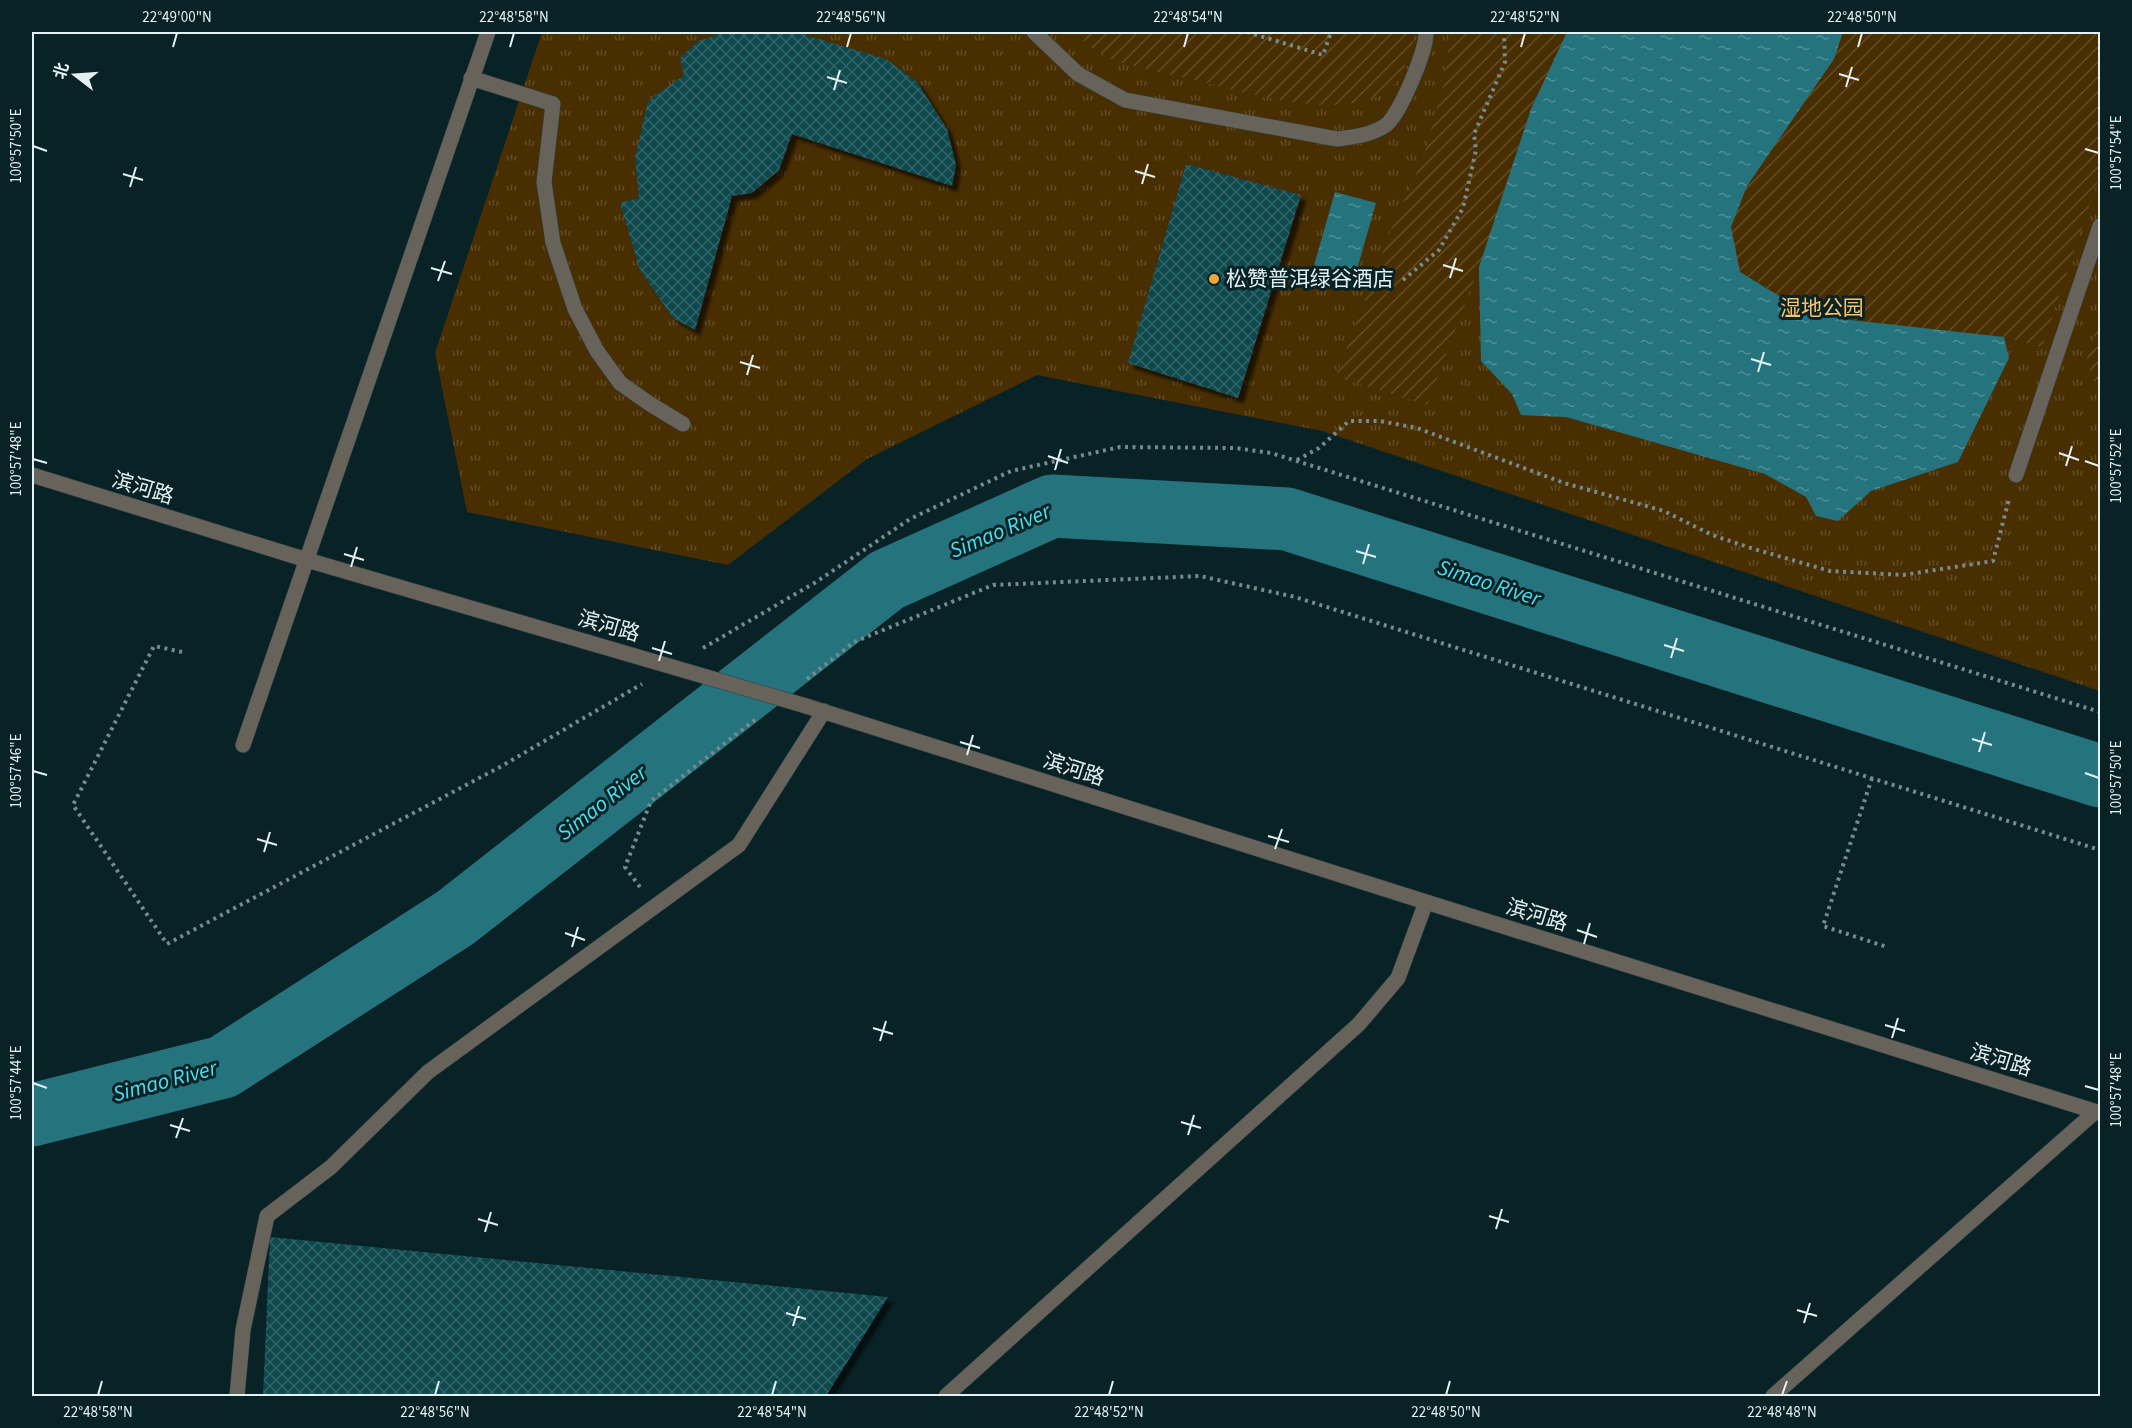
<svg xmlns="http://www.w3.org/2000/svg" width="2132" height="1428" font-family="'Source Sans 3','Noto Sans SC',sans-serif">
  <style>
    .grass { fill: url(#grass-tufts) }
    .garden { fill: url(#garden-furrows) }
    .water { fill: url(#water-ripples) }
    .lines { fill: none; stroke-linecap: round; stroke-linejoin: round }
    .river { stroke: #25747d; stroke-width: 63 }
    .building { fill: url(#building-cross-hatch); filter: url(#shadow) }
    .minor-casing { stroke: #283f42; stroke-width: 16 }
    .path { stroke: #778a8d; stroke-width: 4; stroke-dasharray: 3 4.5; stroke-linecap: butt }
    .minor { stroke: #67625a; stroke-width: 15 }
    .minor-bridge-casing { stroke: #283f42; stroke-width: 16; stroke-linecap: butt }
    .minor-bridge { stroke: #67625a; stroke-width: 15 }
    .ticks { fill: none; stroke: #e3f1f3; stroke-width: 2 }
    .poi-dot { fill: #eca93a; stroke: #092225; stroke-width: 2 }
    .labels { text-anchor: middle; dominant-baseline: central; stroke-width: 6; stroke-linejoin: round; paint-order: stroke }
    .poi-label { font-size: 21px; fill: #e3f1f3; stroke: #092225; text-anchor: start }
    .park-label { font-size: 21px; fill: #fcc26a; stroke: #092225 }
    .street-label { font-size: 21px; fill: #e3f1f3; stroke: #092225 }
    .water-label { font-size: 22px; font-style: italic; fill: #4be0f0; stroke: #092225 }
    .neatline { fill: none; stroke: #e3f1f3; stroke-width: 2 }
    .ticks-label { font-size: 15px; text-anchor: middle; fill: #e3f1f3 }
  </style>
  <defs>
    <pattern id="grass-tufts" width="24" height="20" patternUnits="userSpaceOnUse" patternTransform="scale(1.5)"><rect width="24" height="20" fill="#482e01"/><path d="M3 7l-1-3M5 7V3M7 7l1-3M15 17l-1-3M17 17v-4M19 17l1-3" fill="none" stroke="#624d26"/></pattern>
    <pattern id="garden-furrows" width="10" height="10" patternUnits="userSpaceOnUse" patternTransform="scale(1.5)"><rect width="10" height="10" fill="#482e01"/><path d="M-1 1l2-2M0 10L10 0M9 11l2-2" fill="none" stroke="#624d26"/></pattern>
    <pattern id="water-ripples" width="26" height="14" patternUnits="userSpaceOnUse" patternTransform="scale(1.5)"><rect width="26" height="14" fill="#25747d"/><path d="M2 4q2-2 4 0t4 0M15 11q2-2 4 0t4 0" fill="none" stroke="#4f8f96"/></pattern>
    <pattern id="building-cross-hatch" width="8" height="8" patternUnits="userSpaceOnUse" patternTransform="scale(1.5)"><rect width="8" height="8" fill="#0e484e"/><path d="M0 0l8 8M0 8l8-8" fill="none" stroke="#316368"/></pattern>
    <filter id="shadow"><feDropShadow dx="5.5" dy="5.5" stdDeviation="1.5" flood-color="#0009"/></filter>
  </defs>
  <rect width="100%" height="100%" fill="#092225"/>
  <path class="grass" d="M542,32H2100V691L1322,431L1037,375L867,459L728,565L467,512L435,353Z"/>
  <path class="garden" d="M1074,32H1415C1413,48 1401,82 1386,92C1336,122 1243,92 1190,79C1167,73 1142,70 1119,62C1102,56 1086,44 1074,32Z
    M1451,32H1567L1531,109L1479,267L1427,405L1336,377L1391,230L1423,159L1444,82Z
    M1843,32H2100V174L2042,347L2004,337L1842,319L1797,307L1740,272L1731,227L1747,185L1834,59Z
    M2100,318V393L2086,362Z"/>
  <path class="water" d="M1567,32H1843L1834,59L1747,186L1731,227L1740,272L1797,307L1842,319L2004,337L2009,358L1958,462L1871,491L1838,521L1816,516L1806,497L1765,474L1566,417L1521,415L1512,394L1481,361L1479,267L1531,109Z
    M1335,192L1376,203L1352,287L1311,276Z"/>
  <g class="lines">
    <path class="river" d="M32,1115L223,1067L455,918L887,580L1052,506L1287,519L2100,776"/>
  </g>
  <path class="building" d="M726,32H796L886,59L917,82L947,129L956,165L952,186L792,134L779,170L752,193L732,196L695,330L673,318L640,270L620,203L639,198L635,158L648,101L684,75L680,58L698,41Z
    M1186,164L1301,195L1238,398L1128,363Z
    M270,1237L888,1297L826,1396H263Z"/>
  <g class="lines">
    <g class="minor-casing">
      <path id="minor" d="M1034,32L1078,74L1125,100L1337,139C1353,137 1372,135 1386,125C1400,114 1427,50 1426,32
        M471,78L553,104L544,182L553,243L575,309L597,351L620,383L650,404L683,424
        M32,475L307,560L587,642
        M2016,475L2100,226
        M806,706L1426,902L2100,1113
        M243,745L488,32
        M237,1396L243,1330L267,1216L331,1167L428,1072L739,845L824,711
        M946,1396L1359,1024L1398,978L1426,902
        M1773,1396L2095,1112"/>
    </g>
    <path class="path" d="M1247,32L1323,55L1331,32
      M1403,280L1439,250L1463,208L1476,150L1474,134L1505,62L1504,32
      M1297,460L1319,448L1349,421H1380L1417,428L1564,483L1664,511L1712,535L1754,549L1830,571L1903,575L1993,561L2009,499
      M703,648L816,582L910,519L1011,471L1120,447L1235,448L1271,453L2100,712
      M182,652L154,646L73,805L167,944L500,767L642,684
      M807,679L854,642L993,585L1200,576L1295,597L2100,850
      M1872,778L1823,926L1887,947
      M640,887L625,867L651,801L756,719"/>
    <use href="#minor" class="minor"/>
    <g class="minor-bridge-casing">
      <path id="minor-bridge" d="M587,642L806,706"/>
    </g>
    <use href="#minor-bridge" class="minor-bridge"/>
  </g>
  <path class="ticks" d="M173,47L177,33M510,47L514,33M847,47L851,33M1184,47L1188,33M1521,47L1525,33M1858,47L1862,33M1839,74L1859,80M827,77L847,83M1846,87L1852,67M834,90L840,70M33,146L47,151M2085,149L2099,153M1135,171L1155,177M123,174L143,180M1142,184L1148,164M130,187L136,167M1443,265L1463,271M431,268L452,274M1450,278L1456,258M438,281L445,261M1751,359L1771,365M740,362L760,368M1758,372L1764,352M747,375L753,355M2059,453L2079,460M1048,456L1068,463M33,459L47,463M2085,461L2099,466M2066,466L2072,446M1055,470L1061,449M1356,551L1376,557M344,554L364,560M1363,564L1369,544M351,567L357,547M1664,645L1684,651M652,648L672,654M1671,658L1677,638M659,661L665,641M1972,739L1992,745M960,742L980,748M1979,752L1985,732M967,755L973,735M33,771L47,775M2085,773L2099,778M1268,836L1289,842M257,839L277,845M1275,849L1282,829M264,852L270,832M1577,930L1597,937M565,933L585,940M1584,944L1590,923M572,947L578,927M1885,1025L1905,1031M873,1028L893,1034M1892,1038L1898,1018M880,1041L886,1021M33,1083L47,1088M2085,1086L2099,1090M1181,1122L1201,1128M170,1125L190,1131M1188,1135L1194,1115M176,1138L183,1118M1489,1216L1509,1222M478,1219L498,1225M1496,1229L1502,1209M485,1232L491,1212M1797,1310L1817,1316M786,1313L806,1319M1804,1323L1810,1303M793,1326L799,1306M98,1395L102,1381M435,1395L439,1381M772,1395L776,1381M1109,1395L1113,1381M1446,1395L1450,1381M1782,1395L1787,1381"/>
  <circle class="poi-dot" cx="1214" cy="279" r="6"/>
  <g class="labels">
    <g class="poi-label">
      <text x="1226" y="279">松赞普洱绿谷酒店</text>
    </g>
    <g class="park-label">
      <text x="1822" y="308">湿地公园</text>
    </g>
    <g class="street-label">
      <text transform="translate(143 488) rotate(17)">滨河路</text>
      <text transform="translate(609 626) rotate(16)">滨河路</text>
      <text transform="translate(1074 769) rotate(18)">滨河路</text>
      <text transform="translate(1537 915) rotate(17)">滨河路</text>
      <text transform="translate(2001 1060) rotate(17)">滨河路</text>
    </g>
    <g class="water-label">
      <text transform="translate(1000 531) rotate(-23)">Simao River</text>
      <text transform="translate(1489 583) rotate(18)">Simao River</text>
      <text transform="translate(602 803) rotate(-38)">Simao River</text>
      <text transform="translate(165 1081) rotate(-15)">Simao River</text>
    </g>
  </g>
  <rect width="2132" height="1428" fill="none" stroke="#092225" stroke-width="66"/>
  <g transform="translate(75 75) rotate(287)" stroke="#092225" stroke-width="4.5" paint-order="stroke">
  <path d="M0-4.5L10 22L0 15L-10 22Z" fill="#e3f1f3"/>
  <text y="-9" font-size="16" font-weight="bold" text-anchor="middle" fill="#e3f1f3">北</text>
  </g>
  <rect x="33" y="33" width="2066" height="1362" class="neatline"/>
  <g class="ticks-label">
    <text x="177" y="22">22°49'00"N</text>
    <text x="514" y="22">22°48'58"N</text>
    <text x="851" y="22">22°48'56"N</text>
    <text x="1188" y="22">22°48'54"N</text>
    <text x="1525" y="22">22°48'52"N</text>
    <text x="1862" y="22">22°48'50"N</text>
    <text transform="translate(16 146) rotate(-90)" y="5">100°57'50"E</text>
    <text transform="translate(2116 153) rotate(-90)" y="5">100°57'54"E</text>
    <text transform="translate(16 459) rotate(-90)" y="5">100°57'48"E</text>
    <text transform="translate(2116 466) rotate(-90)" y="5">100°57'52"E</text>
    <text transform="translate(16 771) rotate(-90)" y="5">100°57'46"E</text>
    <text transform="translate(2116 778) rotate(-90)" y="5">100°57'50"E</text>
    <text transform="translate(16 1083) rotate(-90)" y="5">100°57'44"E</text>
    <text transform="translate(2116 1090) rotate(-90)" y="5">100°57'48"E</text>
    <text x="98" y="1417">22°48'58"N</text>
    <text x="435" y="1417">22°48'56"N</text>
    <text x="772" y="1417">22°48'54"N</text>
    <text x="1109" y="1417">22°48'52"N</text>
    <text x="1446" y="1417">22°48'50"N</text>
    <text x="1782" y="1417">22°48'48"N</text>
  </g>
</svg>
